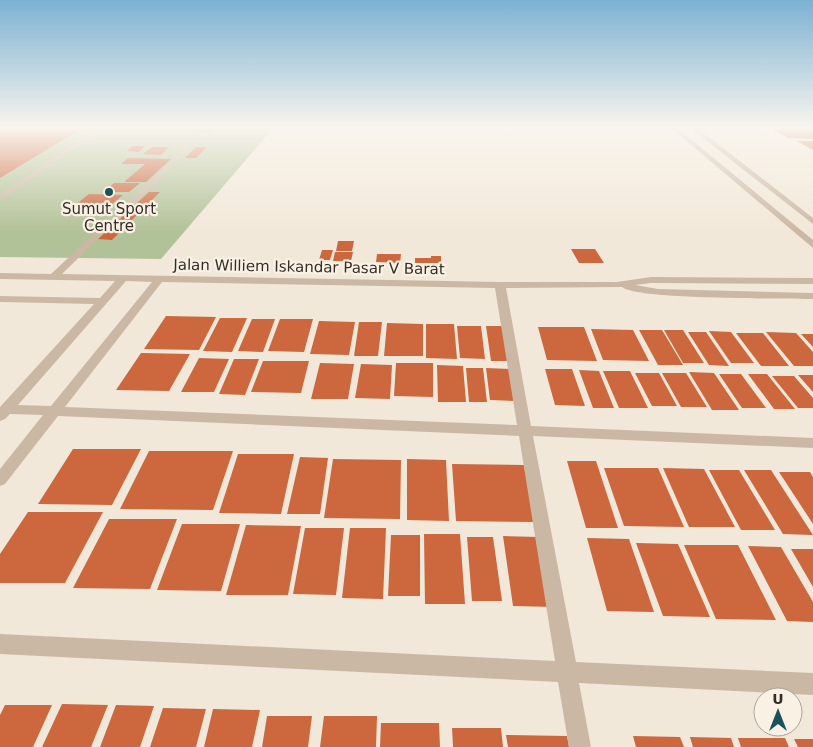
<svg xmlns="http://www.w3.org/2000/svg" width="813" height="747" font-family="'DejaVu Sans',sans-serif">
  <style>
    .green { fill: #b2c298 }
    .building { fill: #cc673e }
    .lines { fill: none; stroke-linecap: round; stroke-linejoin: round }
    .minor { fill: #cbb8a4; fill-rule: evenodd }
    .poi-dot { fill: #1a5259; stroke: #faf1e5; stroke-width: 2 }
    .labels { text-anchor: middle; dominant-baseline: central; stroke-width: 4.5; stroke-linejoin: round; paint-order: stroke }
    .far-poi-label { font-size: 15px; fill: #362c26; stroke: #faf1e5 }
    .far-street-label { font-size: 15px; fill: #362c26; stroke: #faf1e5 }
  </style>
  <rect width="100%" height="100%" fill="#f2e8d9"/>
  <path class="green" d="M0,127H274L161,259L0,257Z"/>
  <path class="building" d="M0,127H84L0,178Z
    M195,127H219L214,132H190Z
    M769,127H813V139L788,138Z
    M797,141H813V150Z
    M133,146H145L139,152L127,151Z
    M152,147H169L161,155L143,154Z
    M196,147H207L196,158H185Z
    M128,158L171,159L146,182H124L145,164H121Z
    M114,183H140L129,192H103Z
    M149,192H160L112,240L98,239Z
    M89,194L123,195L104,211L69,210Z
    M338,241H354L352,251H336Z
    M571,249H595L604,263H579Z
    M322,250H333L330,260H319Z
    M335,252H353L351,261H333Z
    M377,254H401L400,263L376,262Z
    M431,256H441V263H415V258H431Z
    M166,316L216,317L199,350L144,349Z
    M220,318H247L232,352L203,351Z
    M252,319H275L263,352L238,351Z
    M280,319H313L304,352L268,351Z
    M319,321L355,322L349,355L310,354Z
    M359,322H382L378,356H354Z
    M387,323L423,324V356H384Z
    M426,324H454L457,359L426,358Z
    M457,326H481L485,359L460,358Z
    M486,326H507L514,361H491Z
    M538,327H584L597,361L547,360Z
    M591,329L633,330L649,361L603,360Z
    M639,330H662L683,365H658Z
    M664,330H683L704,363H683Z
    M709,331L731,332L754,363H731Z
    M688,332H706L729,366L709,365Z
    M766,332L796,333L813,352V366H794Z
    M736,333H763L789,366H761Z
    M801,334H813V347Z
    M141,353L190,354L169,391L116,390Z
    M199,358L229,359L214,392H181Z
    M234,359H259L245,395L219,394Z
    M263,361H309L301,393L251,392Z
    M320,363L354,364L348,399H311Z
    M396,363H433V397L394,396Z
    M361,364L392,365L390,399L355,398Z
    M437,365L463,366L466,402H438Z
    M466,368H483L487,402H469Z
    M486,368L510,369L515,401L490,400Z
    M545,369H572L585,406L555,405Z
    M579,370L599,371L614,408H593Z
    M603,371H630L648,408H619Z
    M689,372L714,373L739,410H712Z
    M635,373H659L677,406H652Z
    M662,373H686L707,407H681Z
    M719,374H741L766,408H742Z
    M748,374H767L795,409H774Z
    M798,375H813V392Z
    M772,376H794L813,398V408H798Z
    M73,449H141L112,505L38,504Z
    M149,451H233L213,510L120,509Z
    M238,454H294L281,514L219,513Z
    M300,457L328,458L320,514H287Z
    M333,459L401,460L400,519L324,518Z
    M407,459L446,460L449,521L407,520Z
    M567,461H596L618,528H586Z
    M452,464L524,465L536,522L456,521Z
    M604,468H658L684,527L624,526Z
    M663,468L704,469L735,527H689Z
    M709,470H739L775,530H741Z
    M744,470H771L813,535L783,534Z
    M779,472H810L813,477V524Z
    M28,512H103L65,583H0V554Z
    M109,519H177L150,589L73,588Z
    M182,524H240L221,591L157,590Z
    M246,525L301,526L288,595H226Z
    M305,528H344L336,595L293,594Z
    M350,528H386L383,599L342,598Z
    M424,534H460L465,604H425Z
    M391,535H420V596H388Z
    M503,536L540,537L555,607L513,606Z
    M467,537H493L502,601H472Z
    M587,538L629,539L654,612L607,611Z
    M636,543L678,544L710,617L663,616Z
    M684,545H738L776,620L716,619Z
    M748,546L781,547L813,602V622L787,621Z
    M791,549H813V587Z
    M62,704L108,705L91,747H42Z
    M5,705H52L33,747H0V715Z
    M116,705L154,706L140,747H100Z
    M163,708L206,709L196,747H150Z
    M213,709L260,710L252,747H204Z
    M267,716H312L308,747H262Z
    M324,716H377L376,747H320Z
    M381,723H439L440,747H380Z
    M452,728H501L503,747H453Z
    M506,735L567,736L569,747H508Z
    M633,736L680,737L684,747H636Z
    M690,737L731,738L734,747H693Z
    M738,738H785L789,747H741Z
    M794,739H813V747H798Z"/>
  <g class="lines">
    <path class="minor" d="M99,127H106L0,200V195Z
      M670,127H676L813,240V248Z
      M689,127H696L813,218V224Z
      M189,145L191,146V148L62,274L500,282H617L651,277L813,278V284L651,283L635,285L658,289L813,293V299C784,298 637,300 622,287L506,288L531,426L813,438V448L533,436L576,662L813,673V695L579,683L591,747H569L558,682L0,654V634L555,661L519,436L58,416L5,484L0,486V469L43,415L10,414L5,419L0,421V407L94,304L0,302V296L100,298L115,281L0,279V273L51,274ZM126,281L152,282L51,406L18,405ZM162,282L495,288L517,425L65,407Z"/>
  </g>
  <linearGradient id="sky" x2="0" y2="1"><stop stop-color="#7bb1d2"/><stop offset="0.55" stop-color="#f9f5ee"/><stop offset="1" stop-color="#f9f5ee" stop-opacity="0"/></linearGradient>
  <rect width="813" height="232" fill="url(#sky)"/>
  <circle class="poi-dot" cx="109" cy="192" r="5"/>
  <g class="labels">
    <g class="far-poi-label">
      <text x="109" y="209">Sumut Sport<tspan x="109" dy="17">Centre</tspan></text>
    </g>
    <g class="far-street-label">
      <text transform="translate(309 267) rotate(1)">Jalan Williem Iskandar Pasar V Barat</text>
    </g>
  </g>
  <g transform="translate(778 712)"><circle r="24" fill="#faf1e5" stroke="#aca299"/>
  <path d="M0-4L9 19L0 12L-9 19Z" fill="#1a5259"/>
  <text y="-8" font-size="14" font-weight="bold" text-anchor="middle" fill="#362c26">U</text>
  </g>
</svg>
